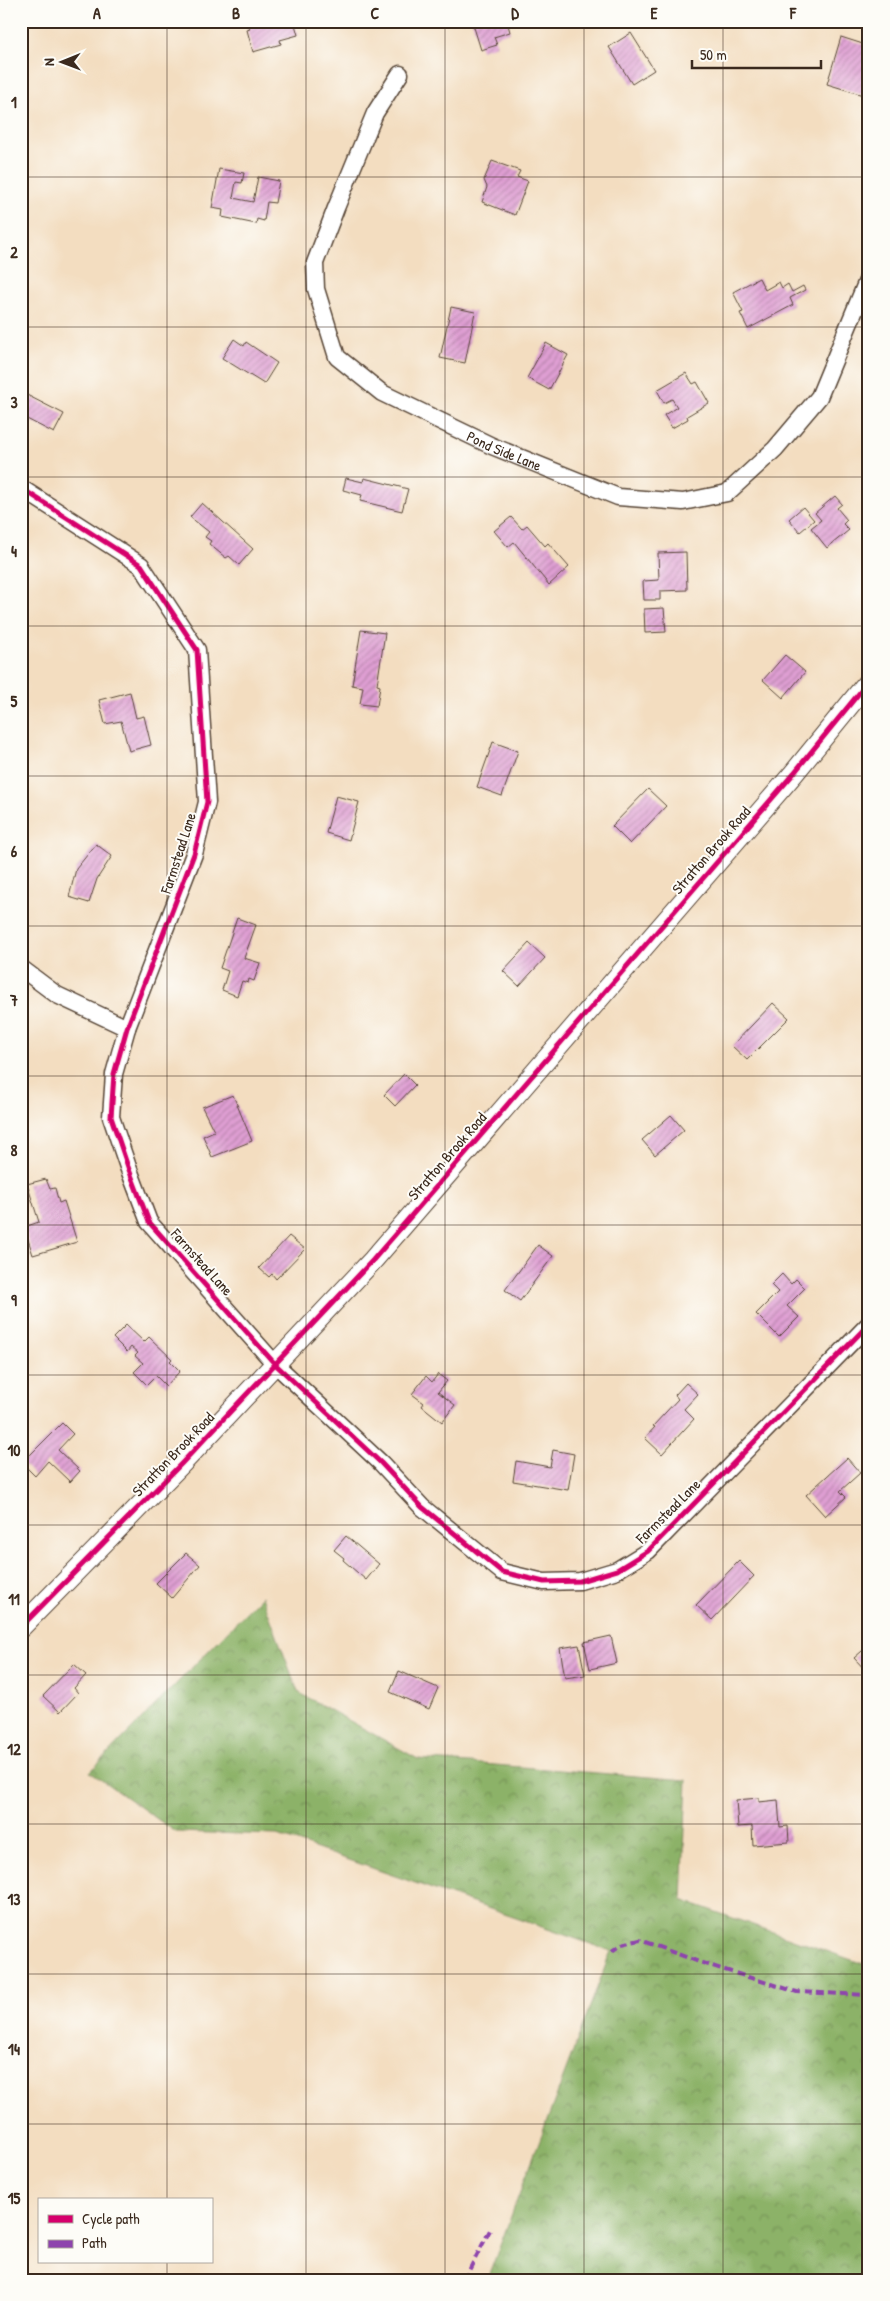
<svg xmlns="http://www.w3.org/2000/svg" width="890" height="2301" font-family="'Patrick Hand',sans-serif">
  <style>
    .forest { fill: url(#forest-crowns); stroke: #646e43 }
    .building { fill: url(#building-hatch) }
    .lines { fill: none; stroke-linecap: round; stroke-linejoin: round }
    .minor-casing { stroke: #574536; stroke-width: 19 }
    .tertiary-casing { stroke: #574536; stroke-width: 22 }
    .minor { stroke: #fff; stroke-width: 16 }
    .tertiary { stroke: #fff; stroke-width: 20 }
    .quiet { stroke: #8e44ad; stroke-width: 4; stroke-dasharray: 8 4; stroke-linecap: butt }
    .cycleway-casing { stroke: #fdfcf7; stroke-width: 8 }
    .cycleway { stroke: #d6006c; stroke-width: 5 }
    .grid { fill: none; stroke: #3b2a1e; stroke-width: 1; stroke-opacity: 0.55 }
    .labels { text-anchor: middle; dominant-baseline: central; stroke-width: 4; stroke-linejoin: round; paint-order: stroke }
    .street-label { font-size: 15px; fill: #3b2a1e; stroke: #fdfcf7 }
    .neatline { fill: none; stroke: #3b2a1e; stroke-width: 2 }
    .grid-label { font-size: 16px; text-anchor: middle; font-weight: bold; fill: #3b2a1e }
  </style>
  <defs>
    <pattern id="forest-crowns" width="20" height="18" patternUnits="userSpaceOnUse" patternTransform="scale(1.25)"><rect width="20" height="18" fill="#8cb268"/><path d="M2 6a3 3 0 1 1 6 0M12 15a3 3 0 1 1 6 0" fill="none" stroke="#749155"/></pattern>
    <pattern id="building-hatch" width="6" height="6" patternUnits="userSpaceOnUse" patternTransform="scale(1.25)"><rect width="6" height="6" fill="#df9fd3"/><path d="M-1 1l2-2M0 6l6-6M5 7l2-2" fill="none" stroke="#b682ab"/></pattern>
  </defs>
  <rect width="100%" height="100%" fill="#fdfcf7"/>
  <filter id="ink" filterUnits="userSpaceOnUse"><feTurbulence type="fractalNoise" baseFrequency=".02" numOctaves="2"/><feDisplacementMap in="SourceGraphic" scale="10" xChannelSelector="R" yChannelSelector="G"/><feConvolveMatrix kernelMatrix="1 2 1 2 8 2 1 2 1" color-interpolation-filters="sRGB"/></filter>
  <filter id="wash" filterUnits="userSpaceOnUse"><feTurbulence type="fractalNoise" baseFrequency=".0096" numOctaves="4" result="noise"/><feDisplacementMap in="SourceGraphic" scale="20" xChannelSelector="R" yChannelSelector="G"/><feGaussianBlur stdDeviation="1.12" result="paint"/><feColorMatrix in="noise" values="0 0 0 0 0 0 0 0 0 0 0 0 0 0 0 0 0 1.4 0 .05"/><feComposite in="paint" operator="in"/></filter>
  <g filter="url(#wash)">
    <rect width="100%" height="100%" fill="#f3ddc0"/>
    <path class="forest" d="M262,1596L298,1692L418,1759L687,1780L682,1900L869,1966V2280H487L611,1951L277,1835L176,1832L90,1772Z"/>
    <g id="blocks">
      <path class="building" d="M248,21H294L298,35L280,40L281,44L253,52L247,30L250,29Z
        M472,21H507L510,32L494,37L497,45L481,50Z
        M631,33L654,70L632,84L609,47Z
        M841,37L869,46V75L863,95L827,84Z
        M492,161L520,171L517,177L528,181L515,215L482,202L487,187L484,180Z
        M219,169L244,173L242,183L236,182L233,198L253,202L258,177L279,181L275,203L267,202L264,221L257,219L256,224L222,217L223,210L212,208Z
        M759,278L765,290L779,282L782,288L788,284L792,292L803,286L805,290L790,298L793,305L748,329L740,313L743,312L733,292Z
        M451,307L475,312L465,363L440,358Z
        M234,339L244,346L246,342L277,363L264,384L222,358Z
        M546,343L568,355L549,390L527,378Z
        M686,373L693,384L697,382L709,403L687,416L688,419L672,428L664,415L677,407L672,399L664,403L657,390Z
        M21,392L64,414L54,433L21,416Z
        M346,478L363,482L364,478L408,489L402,511L360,501L362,495L343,490Z
        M835,496L842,504L837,508L847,520L843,524L849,530L827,548L811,528L821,520L815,513Z
        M202,503L253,549L239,565L229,556L226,558L209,544L211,541L205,537L209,532L190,517Z
        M803,507L814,520L800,532L789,519Z
        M511,517L522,529L527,525L545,546L548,543L569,567L549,585L514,542L508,547L494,531Z
        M686,552L687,590L660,591V600H644L643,581L659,580L658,553Z
        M664,608L666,632L645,633L644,609Z
        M361,630L385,633L377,685L380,686L377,706L360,704L363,687L352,685Z
        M785,655L805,672L783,698L763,680Z
        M130,692L136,718L144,716L151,745L129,751L121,721L105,724L99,700Z
        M493,742L518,751L502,796L477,787Z
        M648,789L666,806L630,844L612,826Z
        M336,796L359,802L349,840L326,833Z
        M96,844L112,856L97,879L89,903L69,897L76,869Z
        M237,918L256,925L244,958L260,963L254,981L249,979L248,983L242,981L237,996L222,990L228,971L220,968Z
        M529,943L545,958L519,986L503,971Z
        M773,1003L789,1018L747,1060L732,1046Z
        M404,1074L415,1085L395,1106L384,1095Z
        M233,1095L252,1141L212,1157L203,1136L214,1131L202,1107Z
        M671,1115L684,1130L655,1155L642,1140Z
        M46,1179L50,1189L55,1188L59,1203L64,1201L77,1242L33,1255L24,1227L39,1222L27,1184Z
        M289,1236L305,1249L276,1279L272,1274L269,1277L259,1268Z
        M538,1245L553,1256L520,1301L505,1290Z
        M782,1274L791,1284L796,1279L805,1288L787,1306L799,1317L779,1337L756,1314L778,1292L771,1285Z
        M126,1325L144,1342L149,1337L172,1359L170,1361L180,1371L166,1386L156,1376L147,1385L134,1372L143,1363L135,1356L138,1353L131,1347L127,1352L113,1338Z
        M438,1374L447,1381L438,1392L455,1405L442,1422L422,1406L424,1403L412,1394L426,1376L432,1382Z
        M686,1383L698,1394L684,1409L694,1419L662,1454L645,1438L655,1427L653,1426L678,1399L675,1395Z
        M62,1423L73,1434L58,1450L80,1471L70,1482L48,1461L35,1476L22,1463Z
        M553,1450L574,1454L568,1490L513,1481L516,1461L550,1467Z
        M847,1458L860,1473L840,1491L846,1497L825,1516L806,1495Z
        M346,1536L379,1564L366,1580L343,1560L344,1558L334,1550Z
        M186,1553L200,1565L172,1598L156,1583Z
        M739,1561L754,1576L712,1620L696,1605Z
        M611,1636L617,1663L590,1669L584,1642Z
        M579,1645L585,1675L565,1678L560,1648Z
        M869,1645V1674L854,1658Z
        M74,1664L86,1675L74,1688L78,1693L60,1712L43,1696Z
        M399,1671L438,1688L429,1709L390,1692Z
        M759,1798V1802L778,1800L780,1827L788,1826L789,1842L753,1845L752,1826L738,1827L736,1800Z"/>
    </g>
  </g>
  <g filter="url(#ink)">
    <use href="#blocks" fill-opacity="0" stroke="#574536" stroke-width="1"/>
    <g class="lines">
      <g class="minor-casing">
        <g id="minor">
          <path id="s1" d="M400,74L375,113L336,208L315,263L316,289L337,357L382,393L492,446L618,497L683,502L727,493L775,449L819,397L869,276"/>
          <path d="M21,488L141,565L197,650L207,802L194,854L127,1028L114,1074L111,1117L128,1167L149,1222L275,1364L381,1463L422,1507L502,1572L544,1582L580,1581L617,1570L648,1551L869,1324"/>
          <path d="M21,968L57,995L127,1028"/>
        </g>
      </g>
      <g class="tertiary-casing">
        <path id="tertiary" d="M21,1627L182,1463L373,1260L794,773L869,681"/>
      </g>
      <use href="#minor" class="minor"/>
      <use href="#tertiary" class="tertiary"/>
      <path class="quiet" d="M612,1951L622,1944L640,1940L699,1962L797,1992L869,1995
        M464,2280L490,2230"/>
      <g class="cycleway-casing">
        <path id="cycleway" d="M21,488L141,565L197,650L207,802L194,854L127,1028L114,1074L111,1117L128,1167L149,1222L275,1364L381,1463L422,1507L502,1572L544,1582L580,1581L617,1570L648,1551L869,1324
          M21,1627L182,1463L373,1260L794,773L869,681"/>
      </g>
      <use href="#cycleway" class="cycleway"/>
    </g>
  </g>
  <path class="grid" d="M167,21V2200M306,21V2280M445,21V2280M584,21V2280M723,21V2280M21,177H869M21,327H869M21,477H869M21,626H869M21,776H869M21,926H869M21,1076H869M21,1225H869M21,1375H869M21,1525H869M21,1675H869M21,1824H869M21,1974H869M21,2124H869M167,2262V2280"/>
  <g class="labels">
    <g class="street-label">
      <text stroke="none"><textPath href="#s1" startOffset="498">Pond Side Lane</textPath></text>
      <text transform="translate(711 850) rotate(-49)">Stratton Brook Road</text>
      <text transform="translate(178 853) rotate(-72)">Farmstead Lane</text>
      <text transform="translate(447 1156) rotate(-49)">Stratton Brook Road</text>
      <text transform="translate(202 1262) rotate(48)">Farmstead Lane</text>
      <text transform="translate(173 1454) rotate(-46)">Stratton Brook Road</text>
      <text transform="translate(668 1511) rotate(-45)">Farmstead Lane</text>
    </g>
  </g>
  <rect width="890" height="2301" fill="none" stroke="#fdfcf7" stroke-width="55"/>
  <rect x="38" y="2198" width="175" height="65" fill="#fdfcf7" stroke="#afa8a0"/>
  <rect x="48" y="2215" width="25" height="8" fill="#d6006c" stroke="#afa8a0"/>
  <text x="82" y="2224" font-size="15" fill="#3b2a1e">Cycle path</text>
  <rect x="48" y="2240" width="25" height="8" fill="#8e44ad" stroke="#afa8a0"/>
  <text x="82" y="2248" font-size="15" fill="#3b2a1e">Path</text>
  <g transform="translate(62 62) rotate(269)" stroke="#fdfcf7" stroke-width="4" paint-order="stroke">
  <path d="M0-4L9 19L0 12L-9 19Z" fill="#3b2a1e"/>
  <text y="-8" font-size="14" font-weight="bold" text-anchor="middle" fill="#3b2a1e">N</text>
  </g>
  <path d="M692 60v8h129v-8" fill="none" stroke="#3b2a1e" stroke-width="2.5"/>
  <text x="700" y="60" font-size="15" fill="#3b2a1e" stroke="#fdfcf7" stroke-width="4" paint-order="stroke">50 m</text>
  <rect x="28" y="28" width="834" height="2246" class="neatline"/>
  <g class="grid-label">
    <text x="97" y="19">A</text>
    <text x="236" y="19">B</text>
    <text x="375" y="19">C</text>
    <text x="515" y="19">D</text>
    <text x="654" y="19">E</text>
    <text x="793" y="19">F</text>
    <text x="14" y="108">1</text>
    <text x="14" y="258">2</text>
    <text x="14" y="408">3</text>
    <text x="14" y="557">4</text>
    <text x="14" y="707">5</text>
    <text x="14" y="857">6</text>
    <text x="14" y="1006">7</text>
    <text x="14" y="1156">8</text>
    <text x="14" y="1306">9</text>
    <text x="14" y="1456">10</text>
    <text x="14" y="1605">11</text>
    <text x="14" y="1755">12</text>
    <text x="14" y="1905">13</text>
    <text x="14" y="2055">14</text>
    <text x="14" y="2204">15</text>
  </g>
</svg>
